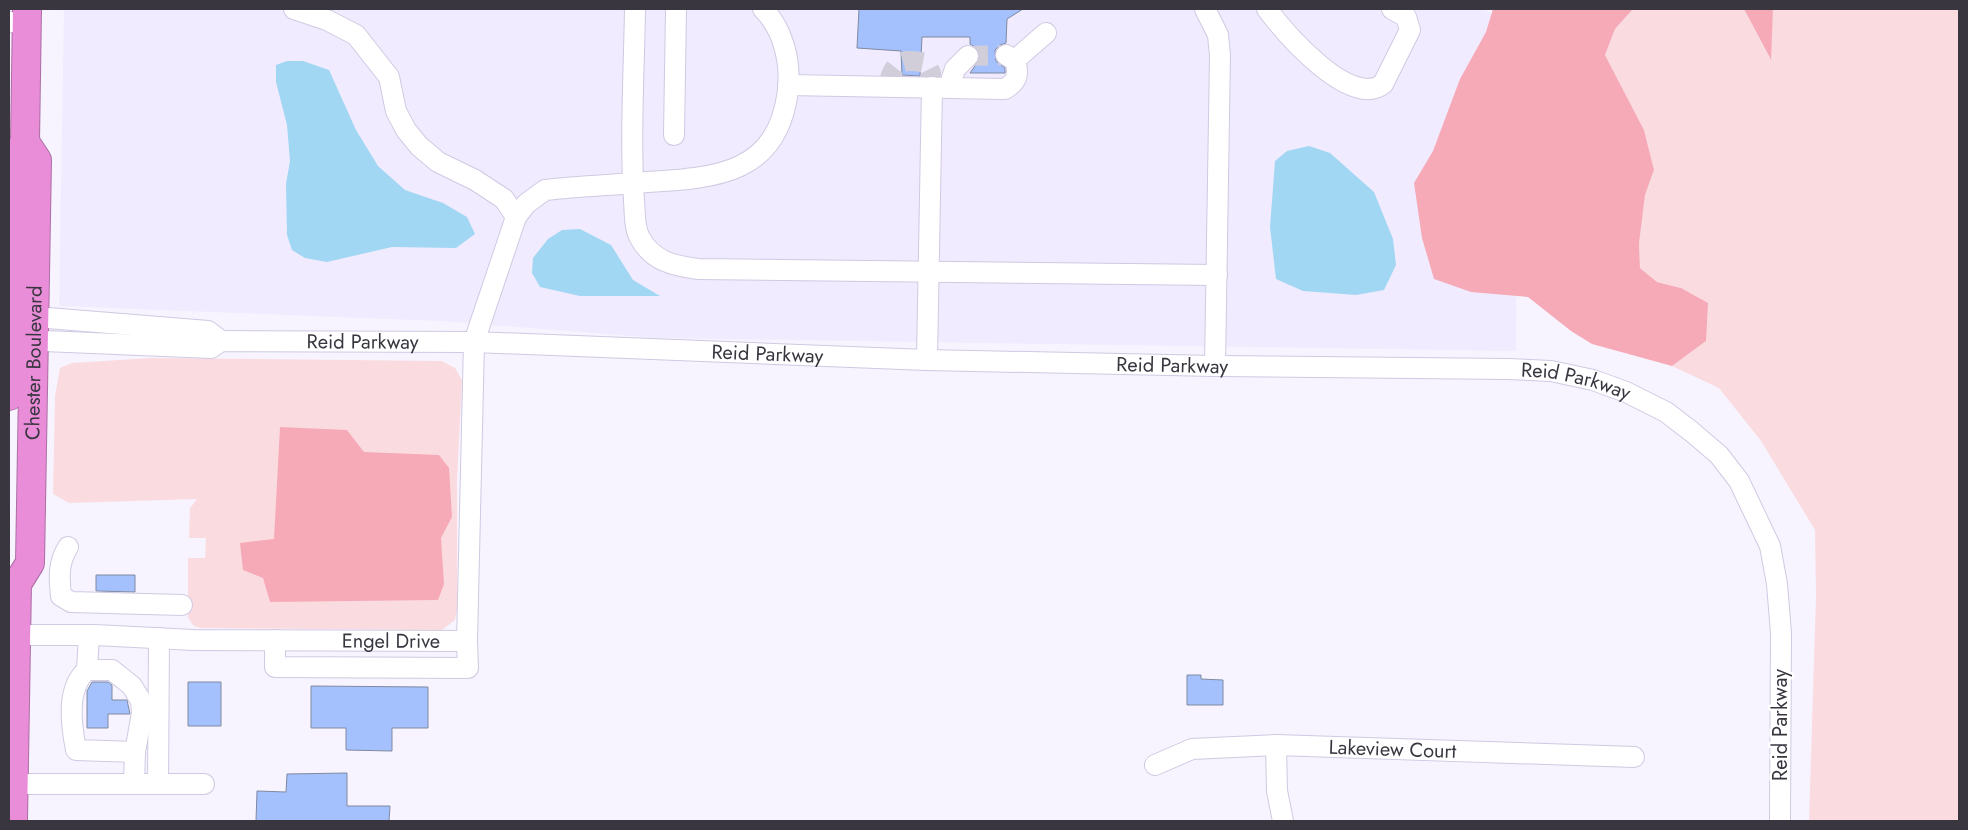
<svg xmlns="http://www.w3.org/2000/svg" width="1968" height="830" font-family="Jost,sans-serif">
  <style>
    .built { fill: #f1ebff }
    .green { fill: #fadce0 }
    .forest { fill: #f6aab7 }
    .water { fill: #a1d7f3 }
    .building { fill: #a4c0fd; stroke: #808aa1 }
    .lines { fill: none; stroke-linecap: round; stroke-linejoin: round }
    .minor-tunnel { stroke: #d1ced9; stroke-width: 20; stroke-dasharray: 20 10; stroke-linecap: butt }
    .minor-casing { stroke: #d0c9e2; stroke-width: 22 }
    .highway-casing { stroke: #ab6fa3; stroke-width: 30 }
    .minor { stroke: #fff; stroke-width: 20 }
    .highway { stroke: #e98dd9; stroke-width: 28 }
    .labels { text-anchor: middle; dominant-baseline: central; stroke-width: 5; stroke-linejoin: round; paint-order: stroke }
    .street-label { font-size: 20px; fill: #393640; stroke: #fff }
  </style>
  <rect width="100%" height="100%" fill="#f7f4ff"/>
  <path class="built" d="M64,9H1483L1519,29L1516,351L657,338L440,321L59,306Z"/>
  <path class="green" d="M1633,9H1744L1770,59L1773,9H1959V821H1809L1816,596L1815,530L1761,441L1719,388L1672,366L1706,341L1681,288L1657,282L1640,268L1639,244L1645,195L1654,170L1644,130L1605,55L1615,29Z
    M151,358L442,361L455,368L462,380L457,481V609L455,620L442,630L201,628L194,626L188,618V558H205L206,538H189L190,508L197,499L69,503L53,494L55,396L60,368L72,363Z"/>
  <path class="forest" d="M1493,9H1633L1615,29L1605,55L1644,130L1654,170L1645,195L1639,244L1640,268L1657,282L1681,288L1708,303L1706,341L1672,366L1592,344L1571,331L1528,297L1471,292L1434,279L1422,238L1414,183L1433,151L1460,79L1486,32Z
    M1744,9H1773L1771,60Z
    M280,427L347,430L364,452L439,455L449,468L452,517L441,538L444,584L438,600L270,602L263,578L243,570L240,543L274,539Z"/>
  <path class="water" d="M287,61H303L329,70L356,130L378,166L405,190L443,203L467,217L475,234L456,248L392,247L327,262L305,258L292,250L287,235L286,184L290,161L287,125L276,82V65Z
    M1309,146L1330,153L1374,192L1393,239L1396,265L1384,290L1356,295L1303,291L1276,279L1270,227L1275,161L1287,151Z
    M580,229L611,245L633,280L660,296H580L540,287L532,273L533,258L548,239L562,230Z"/>
  <path class="building" d="M859,9H1023L1007,19L1006,43L1000,45L995,50L996,61L1005,68V73H970L980,59L977,48L970,44V37H922L920,76L902,75L901,51L857,48Z
    M96,575H135V592L96,591Z
    M1187,675H1201V679L1223,680V705H1187Z
    M92,682H108L112,685V700H127L130,714H108V728H87V691Z
    M188,682H221V726H188Z
    M311,686L428,687V728H392V751L346,750V728H311Z
    M347,773V806H390L389,821H256L257,791L286,792L287,774Z"/>
  <g class="lines">
    <path class="minor-tunnel" d="M968,56L1006,55
      M888,86C893,61 902,58 926,63L931,73L932,87"/>
    <g class="minor-casing">
      <g id="minor">
        <path d="M294,9L327,20L356,35L389,77L396,111L406,130L419,146L438,162L475,180L504,199L516,217"/>
        <path d="M635,9C634,72 630,137 634,201C635,212 634,228 640,238C652,261 674,266 698,269L1217,275"/>
        <path d="M1205,9L1218,35L1220,55L1215,366"/>
        <path d="M1267,9C1285,33 1350,109 1383,84L1410,30L1406,17L1392,9"/>
        <path d="M9,22L26,23"/>
        <path d="M1015,60L1046,33"/>
        <path d="M788,85L1005,89C1018,81 1019,74 1015,60L1006,55"/>
        <path d="M949,87L955,69L968,56"/>
        <path d="M674,135L676,9"/>
        <path d="M23,316L208,331L221,341"/>
        <path id="s1" d="M20,340L211,348L221,341L474,342L927,360L1215,366L1508,369L1551,371L1593,380L1626,392L1666,412L1692,432L1719,455L1739,481L1770,546L1777,584L1781,633L1780,821"/>
        <path d="M927,360L932,87"/>
        <path d="M68,547C58,563 59,577 61,596L71,602L182,605"/>
        <path id="s2" d="M9,635H95L193,640L467,641L474,342L516,217L526,204L545,190C579,186 613,185 647,182C717,178 778,174 788,90C791,61 783,29 763,9"/>
        <path d="M89,635L87,670C66,688 71,724 76,750L135,752"/>
        <path d="M275,640V667L468,668L467,641"/>
        <path d="M87,670H112L132,686L141,701L142,713L135,752L134,784"/>
        <path d="M1276,745L1277,791L1283,821"/>
        <path id="s3" d="M1155,765L1192,749L1276,745L1634,757"/>
        <path d="M14,784H204"/>
        <path d="M158,784L159,638"/>
      </g>
    </g>
    <g class="highway-casing">
      <g id="highway">
        <path d="M9,396L15,158L25,142L27,9"/>
        <path id="s4" d="M13,821L17,584L30,563L37,160L25,142"/>
      </g>
    </g>
    <use href="#minor" class="minor"/>
    <use href="#highway" class="highway"/>
  </g>
  <g class="labels">
    <g class="street-label">
      <text stroke="none"><textPath href="#s1" startOffset="345">Reid Parkway</textPath></text>
      <text stroke="none"><textPath href="#s1" startOffset="750">Reid Parkway</textPath></text>
      <text stroke="none"><textPath href="#s4" startOffset="462">Chester Boulevard</textPath></text>
      <text stroke="none"><textPath href="#s1" startOffset="1155">Reid Parkway</textPath></text>
      <text stroke="none"><textPath href="#s1" startOffset="1560">Reid Parkway</textPath></text>
      <text stroke="none"><textPath href="#s2" startOffset="382">Engel Drive</textPath></text>
      <text transform="translate(1780 725) rotate(-90)">Reid Parkway</text>
      <text stroke="none"><textPath href="#s3" startOffset="241">Lakeview Court</textPath></text>
    </g>
  </g>
  <rect width="1968" height="830" fill="none" stroke="#393640" stroke-width="20"/>
</svg>
